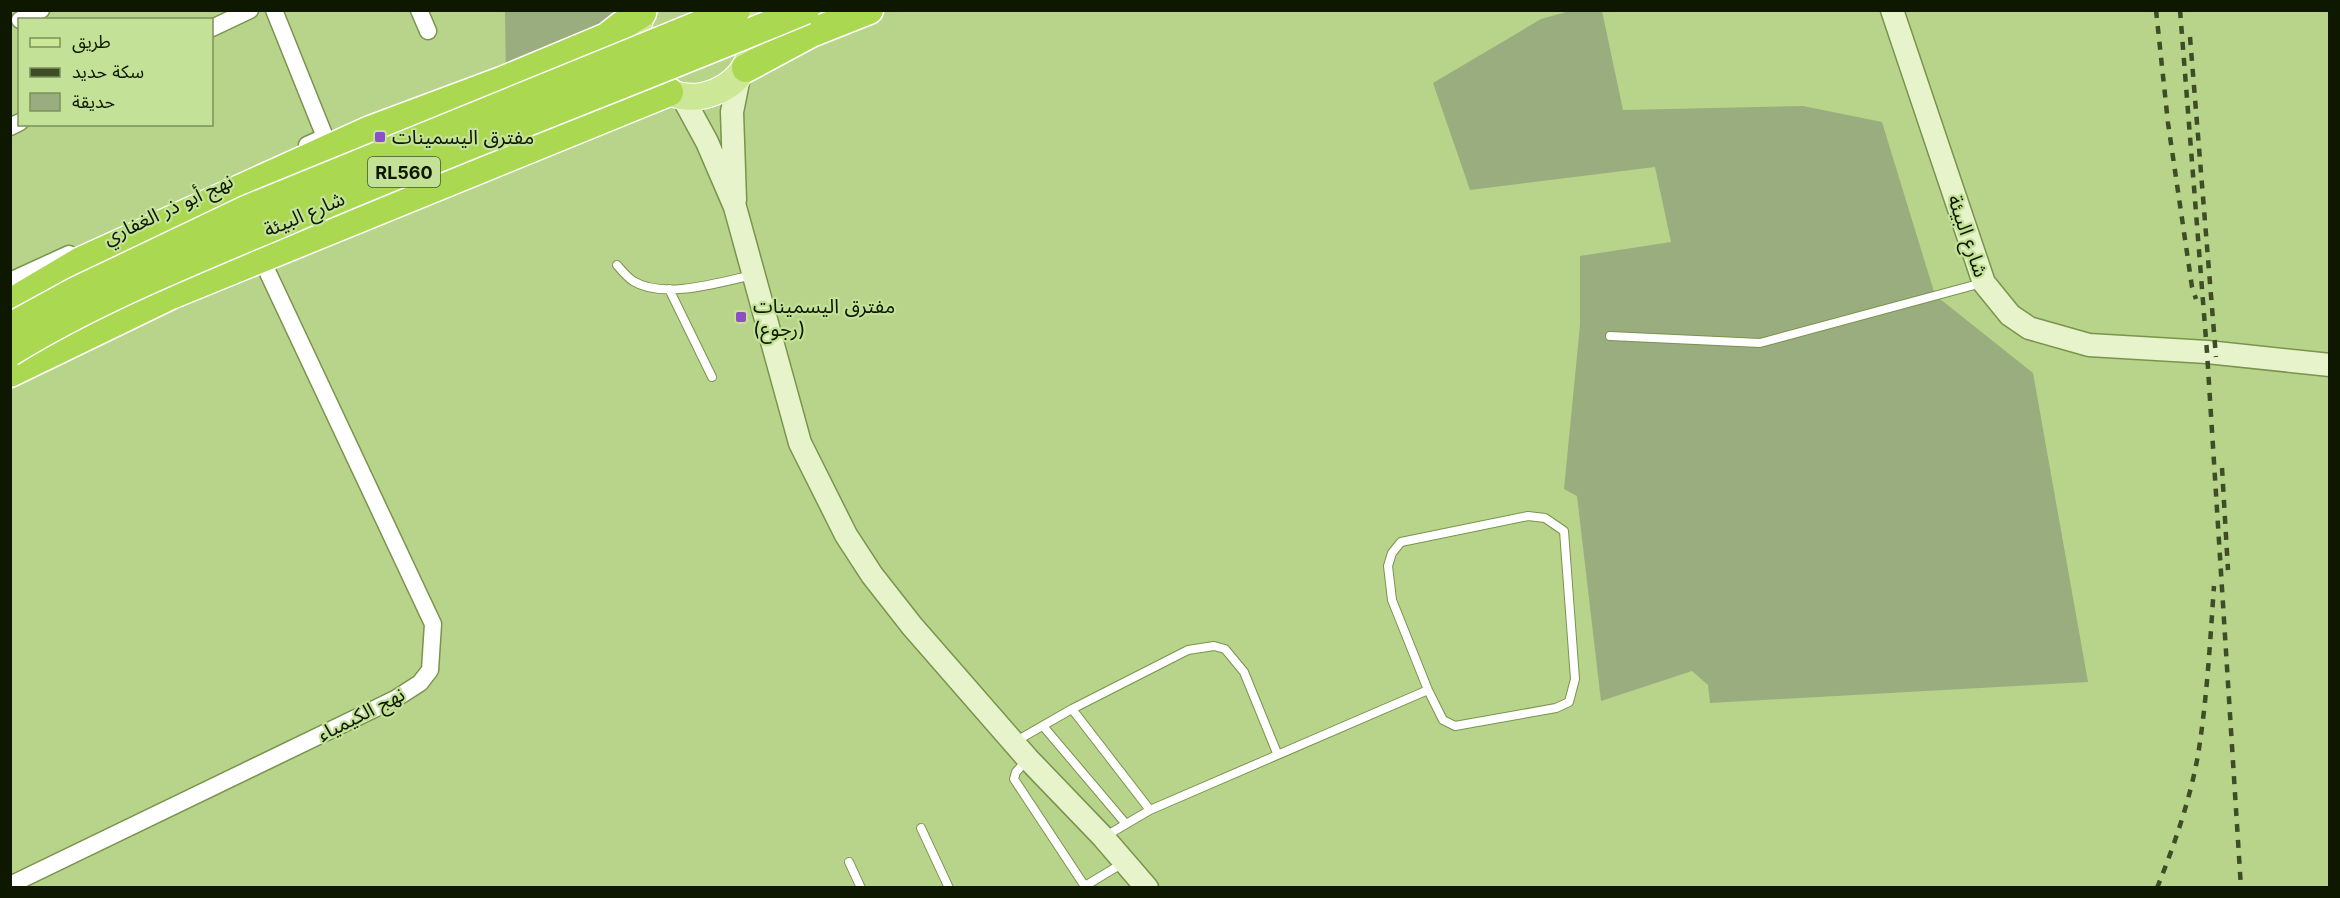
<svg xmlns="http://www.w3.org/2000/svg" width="2340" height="898" font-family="Inter,'Noto Sans Arabic',sans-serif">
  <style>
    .green { fill: #9aad7f }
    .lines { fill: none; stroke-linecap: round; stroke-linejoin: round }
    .lane-casing { stroke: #79944c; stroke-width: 10 }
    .street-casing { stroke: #79944c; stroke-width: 19 }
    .secondary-casing { stroke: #79944c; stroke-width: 25 }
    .primary-casing { stroke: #fff; stroke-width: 28 }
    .highway-casing { stroke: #fff; stroke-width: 31 }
    .lane { stroke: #fff; stroke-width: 8 }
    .street { stroke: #fff; stroke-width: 16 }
    .secondary { stroke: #e6f3cb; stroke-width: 22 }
    .primary { stroke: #cce897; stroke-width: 26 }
    .highway { stroke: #aad851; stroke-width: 28 }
    .rail { stroke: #3e4d27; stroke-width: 4.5; stroke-dasharray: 8 8; stroke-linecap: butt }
    .highway-bridge-casing { stroke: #fff; stroke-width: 31; stroke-linecap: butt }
    .highway-bridge { stroke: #aad851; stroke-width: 28 }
    .poi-dot { fill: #8d4fc4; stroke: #c4e297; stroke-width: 2 }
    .labels { text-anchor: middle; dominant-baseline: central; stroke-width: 4.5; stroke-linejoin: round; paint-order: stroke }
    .shield { fill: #c4e297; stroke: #45552d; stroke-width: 1.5 }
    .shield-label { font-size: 18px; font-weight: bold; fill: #0e1800 }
    .poi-label { font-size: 20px; fill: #0e1800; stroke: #c4e297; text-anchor: start }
    .street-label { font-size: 20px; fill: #0e1800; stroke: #c4e297 }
  </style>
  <rect width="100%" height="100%" fill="#b7d48a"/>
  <path class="green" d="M505,11H633L506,83Z
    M1570,11H1602L1623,110L1803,106L1882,122L1935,295L2033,373L2088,682L1710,703L1708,685L1692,671L1601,701L1577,496L1564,489L1580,325V256L1671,242L1655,167L1470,190L1433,83L1541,19Z"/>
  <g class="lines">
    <g class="lane-casing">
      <path id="lane" d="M617,265C622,271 627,277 633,281C664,300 720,282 753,275
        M669,289L712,377
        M1610,336L1760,343L1982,283
        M1528,516L1545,518L1564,531L1575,679L1569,702L1556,708L1455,726L1443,720L1428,690L1392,600L1388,566L1392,553L1401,542Z
        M1072,709L1150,810
        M1043,726L1126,824
        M1016,741L1072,709L1188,650L1214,646L1225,649L1244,672L1277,753
        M1028,759L1016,772L1014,779L1086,888
        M921,828L949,888
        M1104,837L1150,810L1428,690
        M849,862L861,888
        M1085,886L1123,863"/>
    </g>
    <g class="street-casing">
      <path id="street" d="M274,10L325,137L307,145
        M419,10L428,31
        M20,20L41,10
        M212,28L250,10
        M10,127L20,122
        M10,281L69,254
        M10,885L395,699L420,683L430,670L433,624L261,258"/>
    </g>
    <g class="secondary-casing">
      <path id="secondary" d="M1892,10L1984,283L2010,315L2029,328L2089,345L2207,352L2330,365
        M682,96L707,142L735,207L800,443L846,535L872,575L912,626L1028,759L1103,837L1147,888
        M735,200L732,112L739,77"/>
    </g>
    <g class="primary-casing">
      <path id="primary" d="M644,10C636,26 635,43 640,59C665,131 778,91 747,13"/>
    </g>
    <g class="highway-casing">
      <path id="highway" d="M746,68L811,33L869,10
        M10,303L81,261L370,130L504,80L607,37L621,26L642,13
        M10,373L171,295L669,92"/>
    </g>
    <use href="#lane" class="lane"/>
    <use href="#street" class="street"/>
    <use href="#secondary" class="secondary"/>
    <use href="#primary" class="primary"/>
    <use href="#highway" class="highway"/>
    <path class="rail" d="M2156,10L2168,123L2192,287L2196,299
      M2180,10L2207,352L2241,888
      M2190,37L2216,357
      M2222,468L2228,570
      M2157,888C2174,846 2190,800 2198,755C2207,699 2210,643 2214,586"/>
    <g class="highway-bridge-casing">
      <path id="highway-bridge" d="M10,327L74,292L248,209L736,10
        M10,352C96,299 192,261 284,222C456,148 632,82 805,10"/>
    </g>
    <use href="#highway-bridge" class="highway-bridge"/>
  </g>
  <g class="poi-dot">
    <rect x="374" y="131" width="12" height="12" rx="3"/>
    <rect x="735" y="311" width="12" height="12" rx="3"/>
  </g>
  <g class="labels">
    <rect class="shield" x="368" y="157" width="72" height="30" rx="4.5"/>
    <g class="shield-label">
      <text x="404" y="172">RL560</text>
    </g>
    <g class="poi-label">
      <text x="392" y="137">مفترق اليسمينات</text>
      <text x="753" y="306">مفترق اليسمينات<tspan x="753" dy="23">(رجوع)</tspan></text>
    </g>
    <g class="street-label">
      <text transform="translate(168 209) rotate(-25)">نهج أبو ذر الغفاري</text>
      <text transform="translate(304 214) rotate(-23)">شارع البيئة</text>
      <text transform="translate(1968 236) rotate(71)">شارع البيئة</text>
      <text transform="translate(361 714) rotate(-27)">نهج الكيمياء</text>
    </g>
  </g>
  <rect width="2340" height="898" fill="none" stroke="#0e1800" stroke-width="24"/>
  <rect x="18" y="18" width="195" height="108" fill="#c4e297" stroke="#7b915b" stroke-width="1.5"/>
  <rect x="30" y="38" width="30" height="9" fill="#cce897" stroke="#7b915b" stroke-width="1.5"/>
  <text x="72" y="48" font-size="18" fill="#0e1800">طريق</text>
  <rect x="30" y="68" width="30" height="9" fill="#3e4d27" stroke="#7b915b" stroke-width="1.5"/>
  <text x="72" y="78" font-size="18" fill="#0e1800">سكة حديد</text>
  <rect x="30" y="93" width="30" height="18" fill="#9aad7f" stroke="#7b915b" stroke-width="1.5"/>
  <text x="72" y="108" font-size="18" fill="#0e1800">حديقة</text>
</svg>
